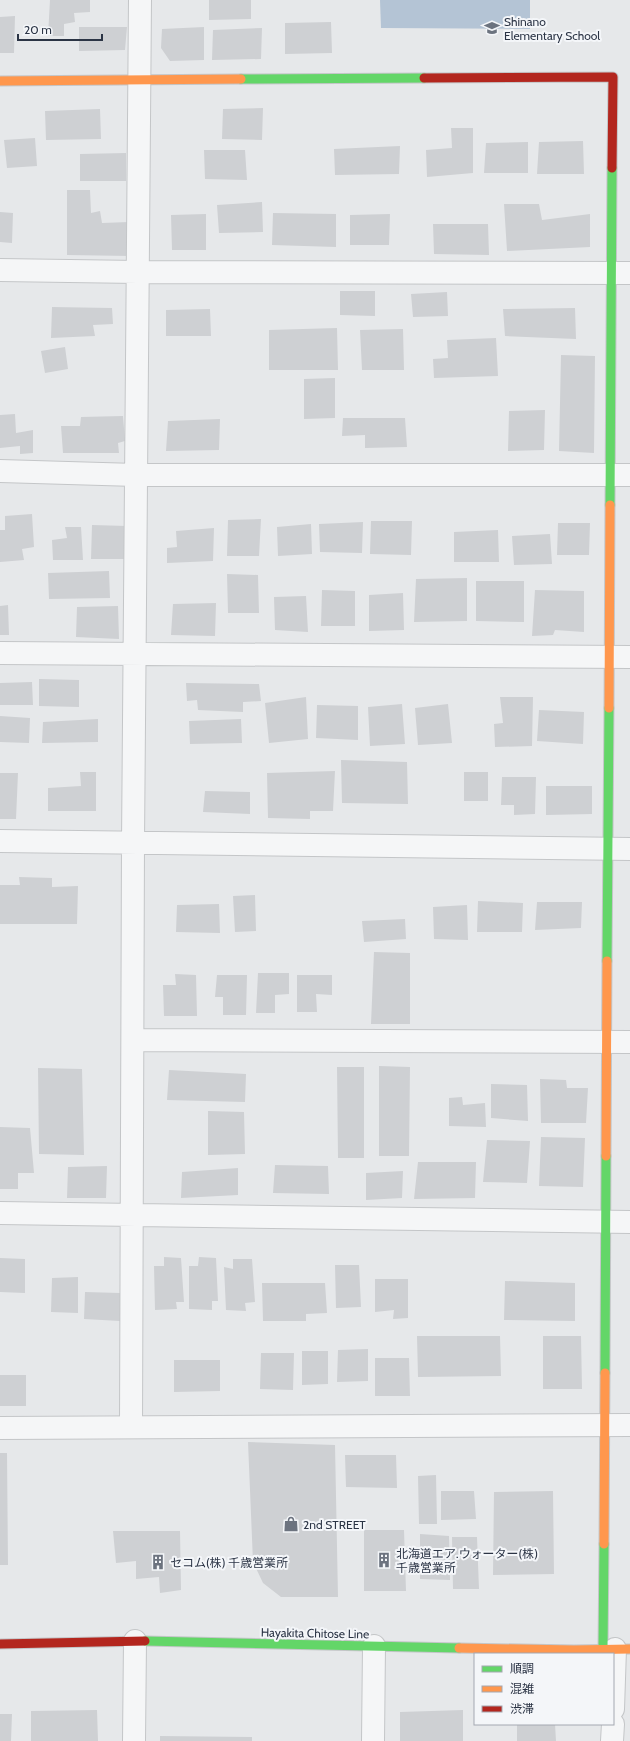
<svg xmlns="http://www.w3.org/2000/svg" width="630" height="1741" font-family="Cabin,'Noto Sans JP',sans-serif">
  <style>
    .water { fill: #b4c4d5 }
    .building { fill: #ced0d3 }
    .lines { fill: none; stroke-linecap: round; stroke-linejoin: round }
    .street-casing { stroke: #c4c6c8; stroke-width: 24 }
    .fast-casing { stroke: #c4c6c8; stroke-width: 11 }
    .slow-casing { stroke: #c4c6c8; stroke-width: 11 }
    .jam-casing { stroke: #c4c6c8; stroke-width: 11 }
    .street { stroke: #f5f6f7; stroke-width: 22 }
    .fast { stroke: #63d668; stroke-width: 9 }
    .slow { stroke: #ff974d; stroke-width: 9 }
    .jam { stroke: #b3261e; stroke-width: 9 }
    .labels { text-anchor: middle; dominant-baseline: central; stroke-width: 4; stroke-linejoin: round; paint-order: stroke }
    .poi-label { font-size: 12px; fill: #2b3445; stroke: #f4f6f9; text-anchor: start }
    .street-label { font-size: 12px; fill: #2b3445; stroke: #f4f6f9 }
  </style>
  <rect width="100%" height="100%" fill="#e6e8ea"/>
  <path class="water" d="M380,0H530V29L381,28Z"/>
  <path class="building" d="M50,0H90V12L74,13L75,22L64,24V36H48Z
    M209,0H251V19L209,20Z
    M15,16L14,53H0V17Z
    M331,22L332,53L285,54V23Z
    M79,27H127L125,50L79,51Z
    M204,27V60L170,61L161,48L162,29Z
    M262,28L261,59L212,60L213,30Z
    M263,108L262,140L222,139L223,109Z
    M100,109L101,139L46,140L45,111Z
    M451,128H473V173L427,177L426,150L452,148Z
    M35,138L37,166L7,168L4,140Z
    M583,141L584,174H537L539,142Z
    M528,142V173H484L486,143Z
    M400,146L399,174L335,175L334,149Z
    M204,150H245L247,180L205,179Z
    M126,153V181H80V154Z
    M67,190H90L91,213L100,211L102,223L129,222L131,256L67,255Z
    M262,202L263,232L219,233L217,205Z
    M504,204H539L542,220L590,214V247L507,251Z
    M0,212L13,213L12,243L0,242Z
    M273,213L336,214V247L272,245Z
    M206,214V250H172L171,215Z
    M390,214L389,245H350V215Z
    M433,224H488L489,255L434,254Z
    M340,291H375V316L340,315Z
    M447,292L448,316L413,317L411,294Z
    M52,307L112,308L113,324L93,325L95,336L51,338Z
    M575,308L576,339L505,336L503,309Z
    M210,309L211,336H166V310Z
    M337,328L338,370H269V330Z
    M403,329L404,370H362L360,330Z
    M496,338L498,376L434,378L433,359L448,358L447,340Z
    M65,347L68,369L45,373L41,351Z
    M561,355L595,356L594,453L559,451Z
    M335,378V418L304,419V379Z
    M545,410L544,450L508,451L509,411Z
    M15,414L16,433L33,430V453L20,454V446L0,448V415Z
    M123,416L125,441L118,443L119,453H63L61,426H80L81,417Z
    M343,418H405L407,447L365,448V435L342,436Z
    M220,419L219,450L166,451L168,421Z
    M32,514L34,547L22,549L24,560L0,562V530H5V516Z
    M261,519L259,556H227L228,520Z
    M371,521H412L411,555L370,554Z
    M363,522L362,553L320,552L319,524Z
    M558,523H590L589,555H557Z
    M311,524L312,554L278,556L277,527Z
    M92,525L127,526L126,559H91Z
    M65,527H81L83,560H53L52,540L67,538Z
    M214,528L213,561L167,563V548L177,547L176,531Z
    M498,530L499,562H454V532Z
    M550,534L552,564L514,565L512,536Z
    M109,571L110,598L49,599L48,573Z
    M227,574L258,575L259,613H228Z
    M467,578V621L414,622L416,579Z
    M476,581H524V622L476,621Z
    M322,590L355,591V626H321Z
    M535,590L584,591V632L555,630L553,635L532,636Z
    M403,593L404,630L369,631V595Z
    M306,596L308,632L275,630L274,597Z
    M216,603L215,636L171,635L173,604Z
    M8,605L9,635H0V606Z
    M118,606L119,639L76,637L77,607Z
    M39,679L79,680V707L39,706Z
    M32,682L33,705H0V683Z
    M186,683L259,684L261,701L243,702V712L198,710L197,700L187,701Z
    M306,697L308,739L269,743L265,703Z
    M500,697H533L532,746L495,747L494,724L503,723Z
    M402,704L405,744L370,746L368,707Z
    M448,704L452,743L418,745L415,708Z
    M317,705L358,706V740L316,738Z
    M539,710L584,712L583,744L537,741Z
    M0,716L30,718L29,743L0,742Z
    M98,719V742L42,743L43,722Z
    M241,719L242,743L190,744L189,721Z
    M341,760L407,762L408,804L342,803Z
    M335,771L333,811H310V819L268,818L267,773Z
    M80,772H96V811H48V788L81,786Z
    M464,772H488V801H464Z
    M0,773H18L16,819H0Z
    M502,777H536L535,814L514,815V805H501Z
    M546,786H592V814L546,815Z
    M205,791L250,792V814L203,812Z
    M19,877L52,878V887L78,886L77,924H0V885H20Z
    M255,895L256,931L235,932L233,896Z
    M478,901L523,903L522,932H477Z
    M537,902H582L581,928L535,930Z
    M219,904L220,933L176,932L177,905Z
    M467,905L468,940L434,939L433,907Z
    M405,919L406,939L364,942L362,921Z
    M374,952L410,953V1024H371Z
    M258,973H289V994L275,995V1013H256Z
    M175,974L196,975L197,1016H164L163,985H176Z
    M217,975H247L246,1015H223V997H215Z
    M297,975H332V995L316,994L317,1012H297Z
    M379,1066L410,1067L409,1156H379Z
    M337,1067H364V1158H338Z
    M38,1068L82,1069L84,1155L39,1154Z
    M169,1070L246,1074L245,1102L167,1100Z
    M540,1079L566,1080L567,1088H588L586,1123H541Z
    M491,1084L527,1085L528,1121L491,1118Z
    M462,1097L463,1105L485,1103L486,1127L449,1126V1098Z
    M208,1111L244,1112L245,1154L208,1155Z
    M0,1127L30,1128L34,1173H18V1189H0Z
    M541,1137L585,1138L583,1187L539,1186Z
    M487,1140L530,1141L527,1183L483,1182Z
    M418,1162H476L475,1198L414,1199Z
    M275,1165L328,1166L329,1194L273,1193Z
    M107,1166L106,1198H67L68,1167Z
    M238,1168V1195L181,1198L182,1172Z
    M403,1171L402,1198L366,1200V1173Z
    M164,1257L181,1258L184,1302H176L177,1309L155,1310L154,1266H164Z
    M199,1257L216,1258L218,1301H212V1310L189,1309V1266H198Z
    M0,1258L25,1259V1293L0,1292Z
    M233,1259H252L255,1302L245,1303L246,1311L226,1310L224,1267L233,1269Z
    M335,1265H359L361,1307L336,1308Z
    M78,1277V1313L51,1312L52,1278Z
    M375,1279H408V1318L393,1319L394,1310L375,1312Z
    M505,1281L575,1283V1321L504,1320Z
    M262,1283H325L327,1313L306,1314V1321H263Z
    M85,1292L120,1293V1321L84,1319Z
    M417,1336H500L501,1376L418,1377Z
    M543,1336H581L582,1389H543Z
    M368,1349V1381L337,1382L338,1350Z
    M302,1351H328V1384L302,1385Z
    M261,1353H294L293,1390L260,1389Z
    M375,1358H409L410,1396H375Z
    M174,1360H220V1391L174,1392Z
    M0,1375H26V1406H0Z
    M248,1442L335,1445L338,1597H281L263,1583L253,1562Z
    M0,1453H7L8,1565H0Z
    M345,1455H396L397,1488L346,1487Z
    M436,1475L437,1524H419L418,1476Z
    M441,1491H474L476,1519L441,1520Z
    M553,1491L554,1574L493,1575L494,1492Z
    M364,1530H404L406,1591H364Z
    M113,1531H180L181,1590L160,1593L159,1577L136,1579V1561L116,1563Z
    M420,1534L449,1536L450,1580L420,1579Z
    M452,1537H477L479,1589H453Z
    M97,1710L98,1741H31V1711Z
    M463,1710V1741H400V1712Z
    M0,1714H12L11,1741H0Z
    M517,1724H555L556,1741H517Z
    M160,1736L252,1737V1741H160Z"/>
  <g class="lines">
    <g class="street-casing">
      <path id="street" d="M0,270L138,272L630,273
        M0,471L136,475H630
        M0,653L630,657
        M0,841L630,849
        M133,1040L630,1042
        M0,1213L630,1222
        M131,1427L133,843L140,0
        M0,1428L630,1425
        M613,1709L615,1649
        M134,1741L135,1641
        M373,1741L374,1646
        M612,1741L613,1724"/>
    </g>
    <g class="fast-casing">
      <path id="fast" d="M241,79L424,78
        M610,505L612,168
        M607,961L609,708
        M605,1373L606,1156
        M145,1641L459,1648
        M603,1649L604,1544"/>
    </g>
    <g class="slow-casing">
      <path id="slow" d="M0,81L241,79
        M609,708L610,505
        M606,1156L607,961
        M604,1544L605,1373
        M459,1648L574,1650L630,1649"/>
    </g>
    <g class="jam-casing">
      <path id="jam" d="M424,78L613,77L612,168
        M0,1644L145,1641"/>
    </g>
    <use href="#street" class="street"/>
    <use href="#fast" class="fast"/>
    <use href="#slow" class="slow"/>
    <use href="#jam" class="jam"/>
  </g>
  <defs>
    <g id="school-bare" transform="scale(1.2)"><path d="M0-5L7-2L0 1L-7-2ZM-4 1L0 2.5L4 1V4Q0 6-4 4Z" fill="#6c737f" stroke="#f4f6f9" stroke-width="2.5" paint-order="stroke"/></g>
    <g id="shop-bare" transform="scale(1.2)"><path d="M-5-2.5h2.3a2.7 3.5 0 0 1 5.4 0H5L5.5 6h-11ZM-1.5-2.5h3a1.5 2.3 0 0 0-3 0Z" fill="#6c737f" stroke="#f4f6f9" stroke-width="2.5" paint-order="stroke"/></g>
    <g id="building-bare" transform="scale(1.2)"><path d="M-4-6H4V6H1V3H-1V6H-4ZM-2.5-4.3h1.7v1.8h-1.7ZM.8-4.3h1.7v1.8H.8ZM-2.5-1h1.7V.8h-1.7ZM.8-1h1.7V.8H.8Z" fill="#6c737f" stroke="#f4f6f9" stroke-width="2.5" paint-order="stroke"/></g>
  </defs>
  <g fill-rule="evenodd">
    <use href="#school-bare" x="492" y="28"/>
    <use href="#shop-bare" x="291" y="1524"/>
    <use href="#building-bare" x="384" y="1560"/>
    <use href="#building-bare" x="158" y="1562"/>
  </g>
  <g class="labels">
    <g class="poi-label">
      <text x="504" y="21">Shinano<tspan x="504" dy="14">Elementary School</tspan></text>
      <text x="303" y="1524">2nd STREET</text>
      <text x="396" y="1553">北海道エア.ウォーター(株)<tspan x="396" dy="14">千歳営業所</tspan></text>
      <text x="170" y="1562">セコム(株) 千歳営業所</text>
    </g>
    <g class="street-label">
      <text transform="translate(315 1633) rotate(1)">Hayakita Chitose Line</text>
    </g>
  </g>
  <rect x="474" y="1653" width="140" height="72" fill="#f4f6f9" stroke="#a4a8b1"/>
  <rect x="482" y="1666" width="20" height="6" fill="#63d668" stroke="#a4a8b1"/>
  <text x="510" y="1673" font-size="12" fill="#2b3445">順調</text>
  <rect x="482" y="1686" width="20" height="6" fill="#ff974d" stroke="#a4a8b1"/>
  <text x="510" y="1693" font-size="12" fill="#2b3445">混雑</text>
  <rect x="482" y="1706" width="20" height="6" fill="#b3261e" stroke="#a4a8b1"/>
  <text x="510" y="1713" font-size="12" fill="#2b3445">渋滞</text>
  <path d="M18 34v6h84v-6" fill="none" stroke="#2b3445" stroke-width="2"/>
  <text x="24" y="34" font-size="12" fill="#2b3445" stroke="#f4f6f9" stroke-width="3" paint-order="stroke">20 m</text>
</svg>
